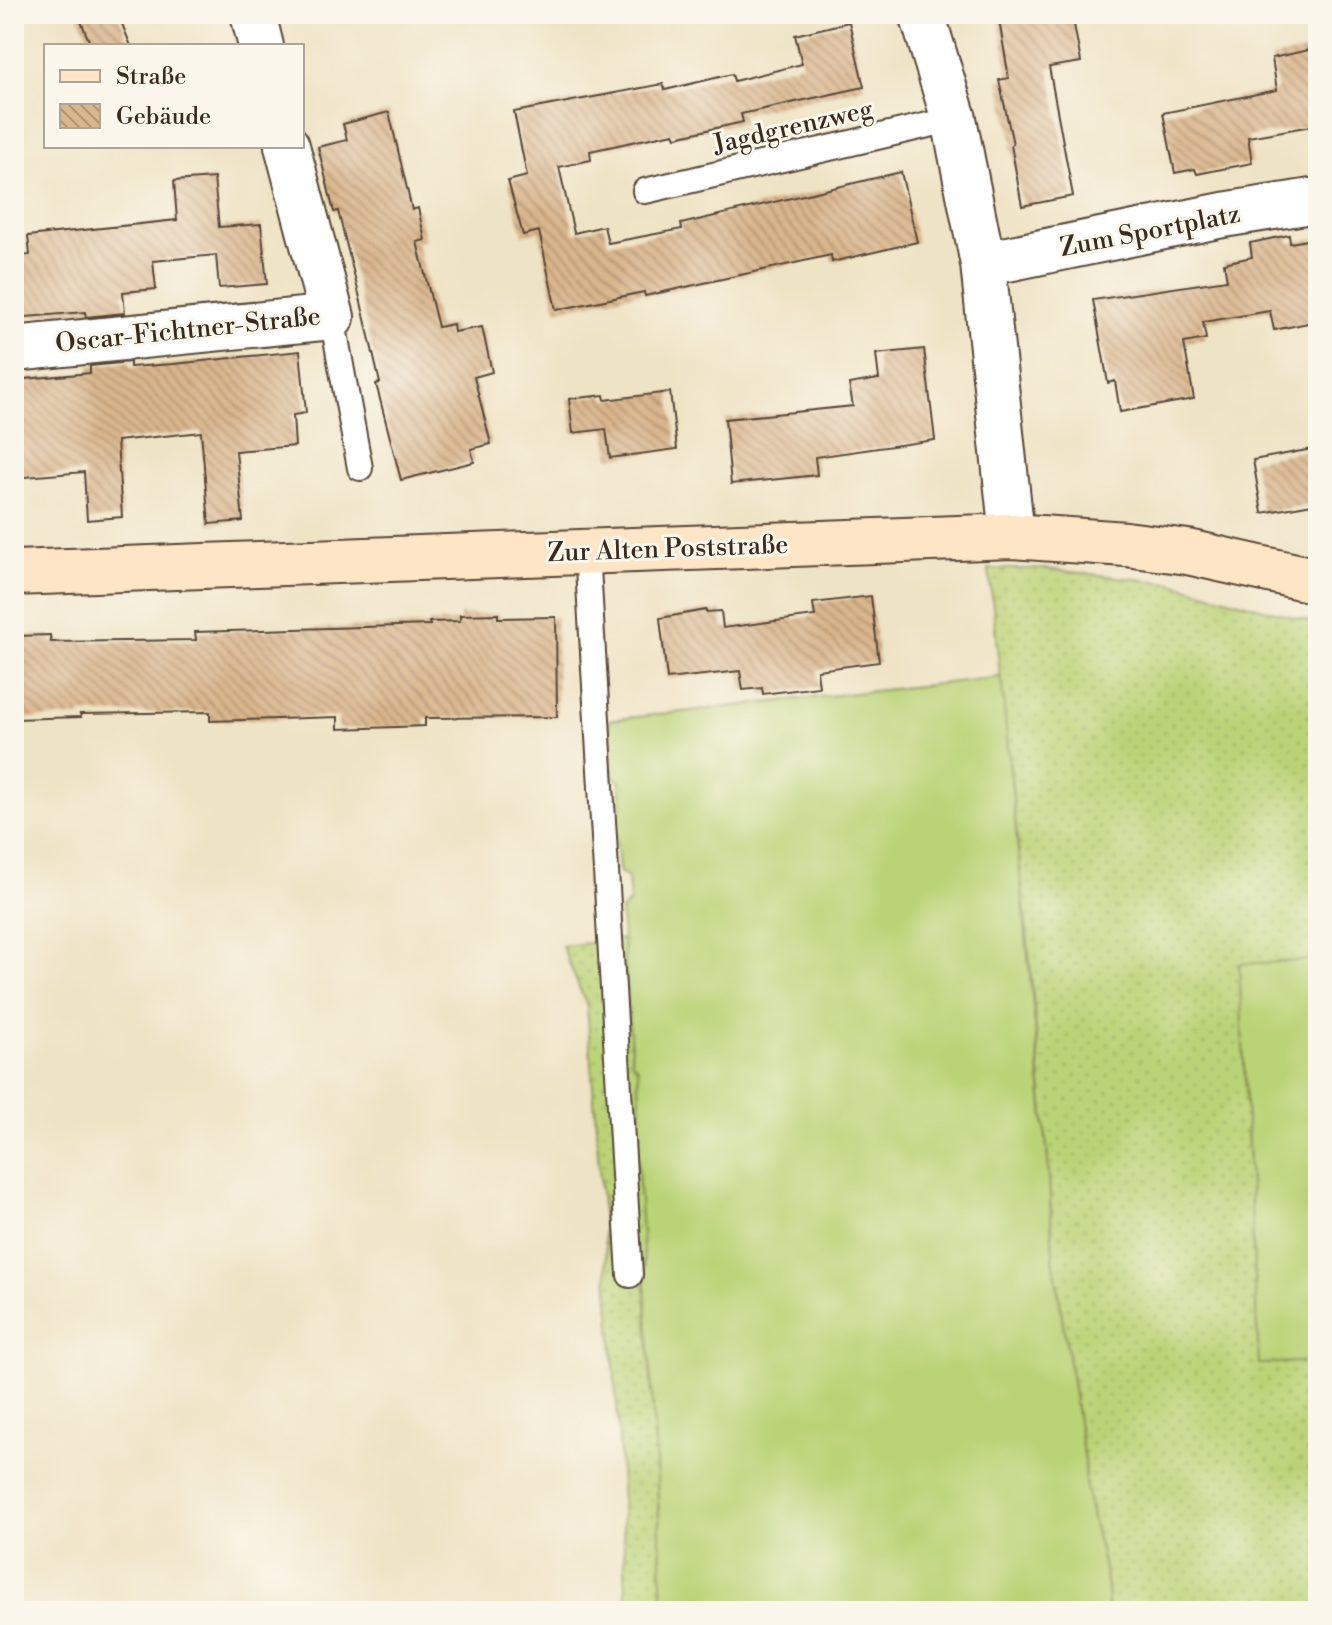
<svg xmlns="http://www.w3.org/2000/svg" width="1332" height="1625" font-family="'Libre Bodoni',serif">
  <style>
    .grass { fill: url(#grass-dots); stroke: #7b7e4a; stroke-width: 2 }
    .garden { fill: #bbd377; stroke: #7b7e4a; stroke-width: 2 }
    .building { fill: url(#building-back-hatch) }
    .lines { fill: none; stroke-linecap: round; stroke-linejoin: round }
    .lane-casing { stroke: #564637; stroke-width: 28 }
    .street-casing { stroke: #564637; stroke-width: 48 }
    .secondary-casing { stroke: #564637; stroke-width: 48 }
    .lane { stroke: #fff; stroke-width: 24 }
    .street { stroke: #fff; stroke-width: 44 }
    .secondary { stroke: #fee5c5; stroke-width: 44 }
    .labels { text-anchor: middle; dominant-baseline: central; stroke-width: 6; stroke-linejoin: round; paint-order: stroke }
    .street-label { font-size: 26px; fill: #3b2a1e; stroke: #fbf7ec }
  </style>
  <defs>
    <pattern id="grass-dots" width="8" height="8" patternUnits="userSpaceOnUse" patternTransform="scale(2)"><rect width="8" height="8" fill="#bbd377"/><path d="M2 2h.1M6 6h.1" fill="none" stroke="#a2b566" stroke-width="1.8" stroke-linecap="round"/></pattern>
    <pattern id="building-back-hatch" width="6" height="6" patternUnits="userSpaceOnUse" patternTransform="scale(2)"><rect width="6" height="6" fill="#dab68d"/><path d="M-1 5l2 2M0 0l6 6M5-1l2 2" fill="none" stroke="#b29473"/></pattern>
  </defs>
  <rect width="100%" height="100%" fill="#fbf7ec"/>
  <filter id="ink" filterUnits="userSpaceOnUse"><feTurbulence type="fractalNoise" baseFrequency=".0125" numOctaves="2"/><feDisplacementMap in="SourceGraphic" scale="16" xChannelSelector="R" yChannelSelector="G"/><feConvolveMatrix kernelMatrix="1 2 1 2 8 2 1 2 1" color-interpolation-filters="sRGB"/></filter>
  <filter id="wash" filterUnits="userSpaceOnUse"><feTurbulence type="fractalNoise" baseFrequency=".006" numOctaves="4" result="noise"/><feDisplacementMap in="SourceGraphic" scale="32" xChannelSelector="R" yChannelSelector="G"/><feGaussianBlur stdDeviation="1.8" result="paint"/><feColorMatrix in="noise" values="0 0 0 0 0 0 0 0 0 0 0 0 0 0 0 0 0 1.4 0 .05"/><feComposite in="paint" operator="in"/></filter>
  <g filter="url(#wash)">
    <rect width="100%" height="100%" fill="#efe3c5"/>
    <path class="grass" d="M989,569H1045L1172,583L1318,624V1611H1108C1109,1560 1084,1512 1084,1461L1053,1258L1048,1160L1029,953Z
      M623,939L632,1062L638,1068L641,1115L636,1120C643,1284 658,1447 663,1611H627L618,1420L587,1006L562,946Z"/>
    <path class="garden" d="M1001,677L1048,1160L1053,1258L1084,1461C1084,1512 1109,1560 1108,1611H663C658,1447 643,1284 636,1120L641,1115L638,1068L632,1062L621,911L630,902L628,878L619,871L615,815L622,807L620,782L613,776L609,720Z
      M1318,960V1361L1259,1364L1239,964Z"/>
    <g id="blocks">
      <path class="building" d="M78,14H118L131,46H91Z
        M998,14H1072L1081,62L1049,67L1073,196L1022,206L1011,145L1013,144L999,80L1009,78Z
        M849,22L864,87L741,114L743,122L676,137L674,133L590,151L591,160L559,167L574,233L604,226L608,243L682,229L681,224L901,172L917,242L832,262L831,255L645,296L644,292L556,310L539,231L523,235L508,181L527,176L514,112L663,84L665,90L732,74L734,81L802,64L795,35Z
        M1318,48V125L1248,137L1252,163L1197,174L1195,169L1175,173L1163,113L1277,90L1272,58Z
        M389,112L412,210L418,208L425,240L417,242L438,327L453,324L454,332L482,327L492,372L474,377L491,444L471,449L474,462L401,480L376,384L380,383L360,298L338,211L334,212L318,147L347,140L343,124Z
        M214,178L219,227L261,224L267,284L219,288L216,255L153,261L156,289L123,292L125,313L86,317L85,312L14,318V257L30,255L28,236L177,220L174,181Z
        M1289,235L1290,243L1318,238V321L1274,330L1270,311L1203,322L1206,339L1184,343L1194,399L1120,412L1115,381L1108,383L1093,300L1227,280L1224,263L1252,257L1250,243Z
        M924,349L935,440L815,457L817,475L731,484L725,419L853,406L849,384L879,379L876,354Z
        M300,351L306,413L293,415L295,446L236,451L243,521L209,524L201,432L117,441L122,517L87,520L84,472L14,478V380L90,373V366L130,362V367L174,364Z
        M670,392L677,449L610,458L606,429L573,433L569,399L604,395L605,400Z
        M1318,448V503L1262,513L1253,460Z
        M871,596L879,662L817,670L819,687L763,694L762,688L743,690L740,671L667,679L660,618L706,610V612L721,611L723,628L815,616L813,603Z
        M498,614V618L556,617L557,717L425,718V726L338,729V717L210,721V712L80,714L81,717L14,719V636L50,635L51,642L196,640L195,632L430,625L429,622L460,621V615Z"/>
    </g>
  </g>
  <g filter="url(#ink)">
    <use href="#blocks" fill-opacity="0" stroke="#564637" stroke-width="2"/>
    <g class="lines">
      <g class="lane-casing">
        <path id="lane" d="M645,191L954,119
          M332,317L360,468
          M587,551L630,1275"/>
      </g>
      <g class="street-casing">
        <path id="street" d="M253,14L261,46
          M922,14L954,119L983,264L1012,536
          M983,264L1223,215L1318,200
          M14,349L332,317L287,146"/>
      </g>
      <g class="secondary-casing">
        <path id="secondary" d="M14,573L1012,536L1126,544L1188,552L1318,581"/>
      </g>
      <use href="#lane" class="lane"/>
      <use href="#street" class="street"/>
      <use href="#secondary" class="secondary"/>
    </g>
  </g>
  <g class="labels">
    <g class="street-label">
      <text transform="translate(793 127) rotate(-13)">Jagdgrenzweg</text>
      <text transform="translate(1150 231) rotate(-11)">Zum Sportplatz</text>
      <text transform="translate(188 330) rotate(-6)">Oscar-Fichtner-Straße</text>
      <text transform="translate(668 549) rotate(-2)">Zur Alten Poststraße</text>
    </g>
  </g>
  <rect width="1332" height="1625" fill="none" stroke="#fbf7ec" stroke-width="48"/>
  <rect x="44" y="44" width="260" height="104" fill="#fbf7ec" stroke="#aea59a" stroke-width="2"/>
  <rect x="60" y="70" width="40" height="12" fill="#fee5c5" stroke="#aea59a" stroke-width="2"/>
  <text x="116" y="84" font-size="24" fill="#3b2a1e">Straße</text>
  <rect x="60" y="104" width="40" height="24" fill="url(#building-back-hatch)" stroke="#aea59a" stroke-width="2"/>
  <text x="116" y="124" font-size="24" fill="#3b2a1e">Gebäude</text>
</svg>
